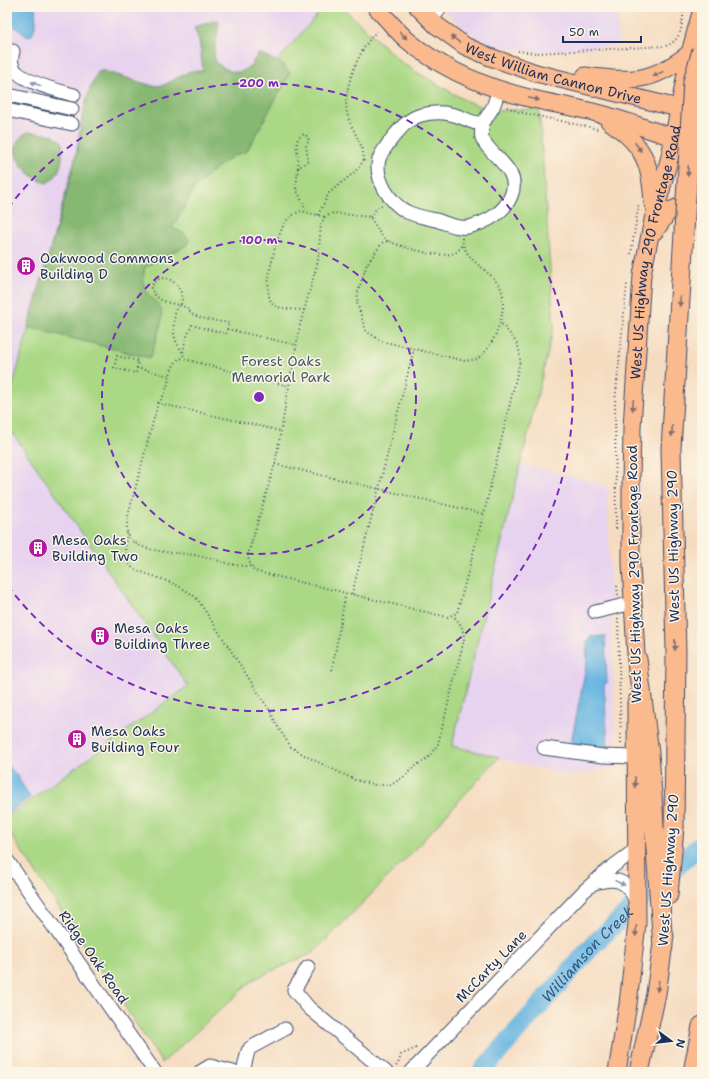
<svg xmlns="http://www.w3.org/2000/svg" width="709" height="1079" font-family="'Shantell Sans',sans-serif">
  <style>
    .built { fill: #e7d2ef }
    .green { fill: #aad885; stroke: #628472 }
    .forest { fill: #87b872; stroke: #517468 }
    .water { fill: #67b6e2; stroke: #4172a0 }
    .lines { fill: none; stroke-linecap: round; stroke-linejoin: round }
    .river { stroke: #67b6e2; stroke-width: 19 }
    .minor-casing { stroke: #3c496d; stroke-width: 15 }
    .major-casing { stroke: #3c496d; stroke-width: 19 }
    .highway-casing { stroke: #3c496d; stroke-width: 21 }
    .path { stroke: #3c496d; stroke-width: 2; stroke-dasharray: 1 3; stroke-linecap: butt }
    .minor { stroke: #fff; stroke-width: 13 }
    .major { stroke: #fbba8d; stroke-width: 17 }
    .highway { stroke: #fbba8d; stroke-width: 19 }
    .highway-bridge-casing { stroke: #3c496d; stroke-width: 21; stroke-linecap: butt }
    .highway-bridge { stroke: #fbba8d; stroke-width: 19 }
    .oneway { fill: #806e73 }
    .oneway2 { fill: #8d97ae }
    .ring { fill: none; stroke: #7b2cbf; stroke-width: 2; stroke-dasharray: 7 5 }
    .labels { text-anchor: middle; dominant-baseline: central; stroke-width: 3; stroke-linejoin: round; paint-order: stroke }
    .street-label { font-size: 14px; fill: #1b2f5e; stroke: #fcf5e5 }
    .poi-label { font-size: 14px; fill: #1b2f5e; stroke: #fcf5e5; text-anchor: start }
    .park-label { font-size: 14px; fill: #3f5968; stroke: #fcf5e5 }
    .water-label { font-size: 15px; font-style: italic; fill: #325886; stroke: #fcf5e5 }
    .centre { fill: #7b2cbf; stroke: #fcf5e5; stroke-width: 2 }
    .ring-label { font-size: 12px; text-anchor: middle; font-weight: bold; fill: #7b2cbf; stroke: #fcf5e5; stroke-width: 3; stroke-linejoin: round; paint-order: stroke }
  </style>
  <rect width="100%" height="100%" fill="#fcf5e5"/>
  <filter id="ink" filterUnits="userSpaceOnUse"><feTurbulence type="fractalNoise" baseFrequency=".025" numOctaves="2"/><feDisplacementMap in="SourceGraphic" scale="8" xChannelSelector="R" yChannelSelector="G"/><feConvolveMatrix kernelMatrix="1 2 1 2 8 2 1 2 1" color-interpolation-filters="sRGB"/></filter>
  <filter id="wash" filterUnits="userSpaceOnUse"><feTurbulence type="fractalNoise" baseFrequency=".012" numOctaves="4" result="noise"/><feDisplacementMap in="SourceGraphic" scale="16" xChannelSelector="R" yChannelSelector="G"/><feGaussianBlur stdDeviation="0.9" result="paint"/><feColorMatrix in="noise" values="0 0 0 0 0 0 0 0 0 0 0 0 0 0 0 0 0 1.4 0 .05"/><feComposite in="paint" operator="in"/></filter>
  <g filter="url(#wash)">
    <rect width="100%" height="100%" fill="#f5dcc0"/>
    <path class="built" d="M7,7H324L229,117L82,116L76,155L7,407Z
      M441,7H618V45L540,52L493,46L466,30Z
      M7,425L188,686L7,817Z
      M521,464L607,485L616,768L565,775L451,746Z"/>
    <path class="green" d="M324,7H342L403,64L466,101L493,111L539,109L554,327L452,746L499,757L404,861L313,953L254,979L162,1063L7,829V817L188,686L7,425V407L76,155L82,116L229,117Z"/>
    <path class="forest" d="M218,20C220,34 212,47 215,62C237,78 245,75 259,53L282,64L290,73L247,151L233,156L212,171L195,188L172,228L185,234L189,240L187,245L145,267C137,302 161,294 162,316C162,326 153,348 150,358L28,327C44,270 62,214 76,156C83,127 82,97 99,71H104L153,86L164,85L190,71H203L199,40L194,27Z
      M28,132L53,135L62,142C64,158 61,177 46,183C25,176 0,147 28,132Z"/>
    <path class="water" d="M7,7H35L36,23L32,35L26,36L7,20Z
      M605,636L607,683L604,684L608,748L571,743L587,662V642L590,641V637Z
      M7,765L15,773L30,797L7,814Z"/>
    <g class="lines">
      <path class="river" id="s1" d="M481,1072L595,943L702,843"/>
    </g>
  </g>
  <g filter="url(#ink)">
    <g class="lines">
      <g class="minor-casing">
        <path id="minor" d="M432,21L440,7
          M13,51C12,55 11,60 12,64C15,81 60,91 74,95
          M13,96L72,109
          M7,110L72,124
          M483,123C482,129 480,135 483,140C492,158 522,170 511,196C504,213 486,223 468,227C458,229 446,223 436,220C427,218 416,216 407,212C390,203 374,179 379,159C381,153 386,147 390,141C399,130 407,119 421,115C436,111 449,112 463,118C470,121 475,124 483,123L493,107L499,90
          M595,612L633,603
          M544,748L603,756L635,757
          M7,860L155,1072
          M594,883C616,877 627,879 636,902
          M308,967L294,990L309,1008L386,1072
          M250,1048L285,1029
          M200,1072L210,1066L233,1072
          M243,1072L248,1051
          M411,1072L583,892L608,870L635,850"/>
      </g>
      <g class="major-casing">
        <g id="major">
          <path d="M376,7C386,18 396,30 407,40C443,70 484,87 529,98C552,104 575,107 597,113C633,122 666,138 702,144"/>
          <path id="s2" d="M418,7L436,25L465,46L490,57L536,73L702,114"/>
          <path d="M585,76C632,82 652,83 690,53"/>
          <path d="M609,121C644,145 651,163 653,204"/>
          <path d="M655,231L668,212L692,201L702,202"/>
          <path id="s3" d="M637,673L631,564V484L632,427L642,275L653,220L670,156L690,53L702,9"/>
          <path d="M617,1072L628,1004L637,923L636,702"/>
        </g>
      </g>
      <g class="highway-casing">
        <path id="highway" d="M637,659L649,753L663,947
          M668,895L674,828
          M639,1072L656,994L664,936
          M693,1072L702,1026"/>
      </g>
      <path class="path" d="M518,51L536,53L665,46C683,41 682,23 684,7
        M507,107L519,112L598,129
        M298,168C300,157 294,149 298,138L304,134L308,137L309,141L306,145L308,161L298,168L296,188L306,210
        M318,215L329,193L356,171L364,160C363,143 353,132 348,117C340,92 360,46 379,29
        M370,217L377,208L382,205
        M462,238C465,264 491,268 501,289C509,307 494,349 477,359C473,360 468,360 465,361L381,341L366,331L357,303L358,292L367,264L382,243L388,241C403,247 439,259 454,253C458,252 460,248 463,245
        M388,241L381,235L370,217L333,213L325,217L321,224L318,261L300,325L275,464L248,554L249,561L254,571L447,617L457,613L485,509L520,361C521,342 510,335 500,322
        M631,254L639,203
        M304,310C295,309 278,310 272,303C261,291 277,233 286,221C290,216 296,213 301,211L325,217
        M227,329L296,345
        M183,352L185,341L192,325L226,334L229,323C218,321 204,320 194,315C190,314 190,309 185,307C172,302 157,304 151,288C160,266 187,285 181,304L176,309C174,318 172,331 176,341C179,348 183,351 184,358
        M137,368L138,361L117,356L114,368L136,373L137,368L170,376
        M158,403C171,391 166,369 180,358L288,386
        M275,464L484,514
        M616,529L615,402L627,284
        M127,533C125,547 122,560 134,569C156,578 181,583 198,600L270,711L279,729L291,747L306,756L355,780L375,785H391L405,776L415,766L427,759L438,744L464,640C464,630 461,623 453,616
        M250,566C232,567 217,559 200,556C180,552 147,554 131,540C125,533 127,524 128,516L158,403L281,431
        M617,586L618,595
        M352,594L414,349
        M618,618L621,745
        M332,670L346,592
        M7,736L10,734
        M396,1066L398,1064L401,1055L418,1047"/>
      <use href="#minor" class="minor"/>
      <use href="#major" class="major"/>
      <use href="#highway" class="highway"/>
      <g class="highway-bridge-casing">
        <path id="highway-bridge" d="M674,828L676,652L671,449L693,82L702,50"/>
      </g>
      <use href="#highway-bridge" class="highway-bridge"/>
    </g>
    <defs><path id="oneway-solid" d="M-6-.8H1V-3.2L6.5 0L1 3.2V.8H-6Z"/></defs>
    <g class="oneway">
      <use href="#oneway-solid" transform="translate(403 35) rotate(45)"/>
      <use href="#oneway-solid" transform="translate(455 39) rotate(-144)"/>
      <use href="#oneway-solid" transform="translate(658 74) rotate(154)"/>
      <use href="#oneway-solid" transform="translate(534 99) rotate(12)"/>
      <use href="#oneway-solid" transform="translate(638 147) rotate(55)"/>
      <use href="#oneway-solid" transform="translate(688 171) rotate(93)"/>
      <use href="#oneway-solid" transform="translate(680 301) rotate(93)"/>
      <use href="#oneway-solid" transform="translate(633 405) rotate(93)"/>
      <use href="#oneway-solid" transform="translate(672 431) rotate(93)"/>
      <use href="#oneway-solid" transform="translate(675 645) rotate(89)"/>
      <use href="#oneway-solid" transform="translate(635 782) rotate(89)"/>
      <use href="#oneway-solid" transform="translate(636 931) rotate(94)"/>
      <use href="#oneway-solid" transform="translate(658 986) rotate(98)"/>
    </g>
    <g class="oneway2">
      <use href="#oneway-solid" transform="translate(36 84) rotate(-157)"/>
      <use href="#oneway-solid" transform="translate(620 883) rotate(24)"/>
    </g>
  </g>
  <g class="ring">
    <circle cx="259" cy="397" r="157"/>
    <path d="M8 208A314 314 0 1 1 8 586"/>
  </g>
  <defs>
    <g id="building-disc" transform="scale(1)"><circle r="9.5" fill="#b5179e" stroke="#fcf5e5"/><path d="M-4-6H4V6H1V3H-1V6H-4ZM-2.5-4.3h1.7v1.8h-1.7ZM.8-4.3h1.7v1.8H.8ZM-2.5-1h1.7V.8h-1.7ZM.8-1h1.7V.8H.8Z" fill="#fff"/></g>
  </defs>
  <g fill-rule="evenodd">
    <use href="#building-disc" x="26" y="266"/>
    <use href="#building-disc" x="38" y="548"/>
    <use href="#building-disc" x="100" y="636"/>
    <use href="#building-disc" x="77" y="739"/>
  </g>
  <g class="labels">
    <g class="street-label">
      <text stroke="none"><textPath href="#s2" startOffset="154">West William Cannon Drive</textPath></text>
      <text stroke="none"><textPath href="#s3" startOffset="423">West US Highway 290 Frontage Road</textPath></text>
      <text transform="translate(673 546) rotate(-91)">West US Highway 290</text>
      <text transform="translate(634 574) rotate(-91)">West US Highway 290 Frontage Road</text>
      <text transform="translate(668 870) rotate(-86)">West US Highway 290</text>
      <text transform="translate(94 957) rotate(55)">Ridge Oak Road</text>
      <text transform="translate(491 966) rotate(-46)">McCarty Lane</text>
    </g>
    <g class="poi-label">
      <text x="40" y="258">Oakwood Commons<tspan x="40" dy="16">Building D</tspan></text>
      <text x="52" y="540">Mesa Oaks<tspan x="52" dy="16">Building Two</tspan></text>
      <text x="114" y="628">Mesa Oaks<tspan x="114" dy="16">Building Three</tspan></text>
      <text x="91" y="731">Mesa Oaks<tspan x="91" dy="16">Building Four</tspan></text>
    </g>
    <g class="park-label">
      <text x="281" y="361">Forest Oaks<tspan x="281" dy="16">Memorial Park</tspan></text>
    </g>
    <g class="water-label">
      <text stroke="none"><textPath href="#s1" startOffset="159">Williamson Creek</textPath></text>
    </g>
  </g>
  <circle cx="259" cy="397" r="6" class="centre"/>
  <g class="ring-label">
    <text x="259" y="87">200 m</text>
    <text x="259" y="244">100 m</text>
  </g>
  <rect width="709" height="1079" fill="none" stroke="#fcf5e5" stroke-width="24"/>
  <g transform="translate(671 1041) rotate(105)" stroke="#fcf5e5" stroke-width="3" paint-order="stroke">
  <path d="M0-3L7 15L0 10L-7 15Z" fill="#1b2f5e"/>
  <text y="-6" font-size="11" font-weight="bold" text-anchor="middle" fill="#1b2f5e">N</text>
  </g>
  <path d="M563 36v6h78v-6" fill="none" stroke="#1b2f5e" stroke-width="2"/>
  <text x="569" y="36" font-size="12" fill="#1b2f5e" stroke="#fcf5e5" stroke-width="3" paint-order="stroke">50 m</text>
</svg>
